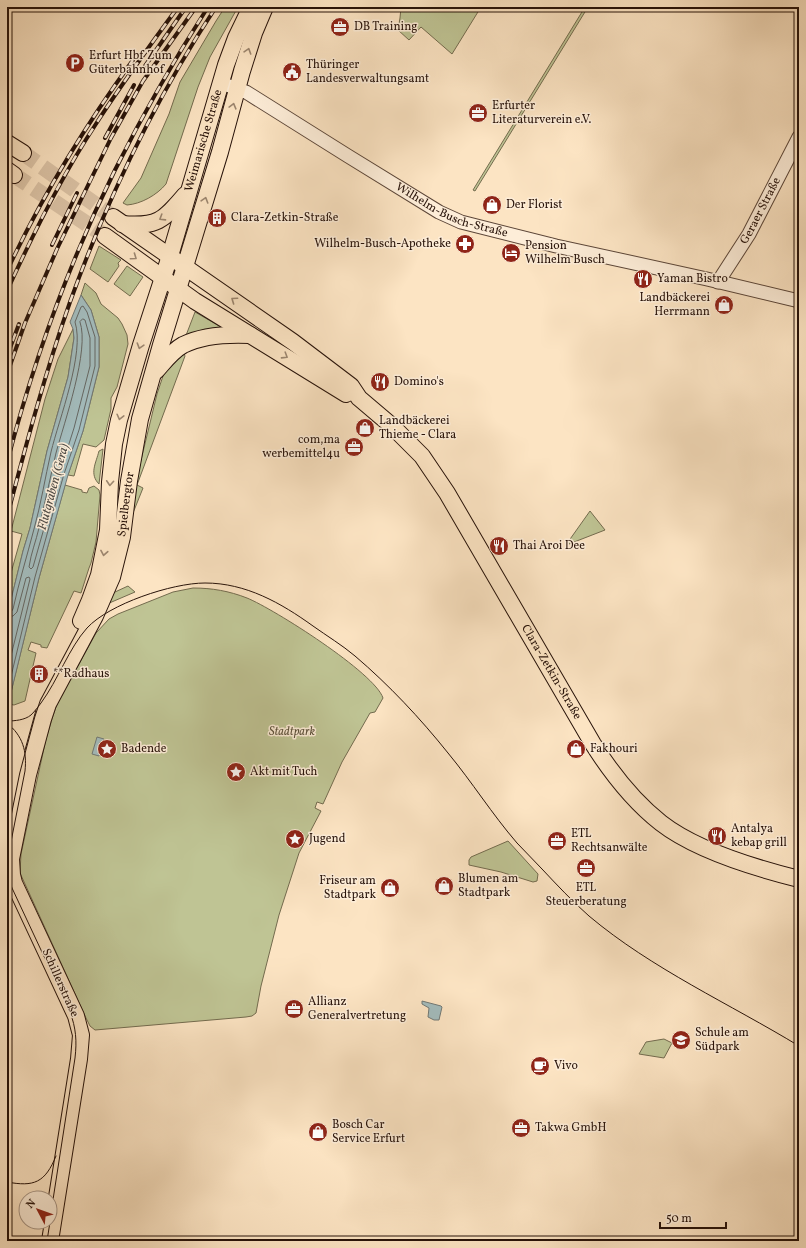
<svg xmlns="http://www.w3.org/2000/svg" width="806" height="1248" font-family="Vollkorn,serif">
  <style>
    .green { fill: #bfc494; stroke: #736b4e }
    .water { fill: #a3bcbd; stroke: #717875 }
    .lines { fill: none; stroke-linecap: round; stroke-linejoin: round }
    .shore { stroke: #656763; stroke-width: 1 }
    .major-tunnel { stroke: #dcc4a7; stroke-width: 16; stroke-dasharray: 16 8; stroke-linecap: butt }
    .minor-casing { stroke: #5c4638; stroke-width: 15 }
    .major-casing { stroke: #271209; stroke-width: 18 }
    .minor { stroke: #fdedd8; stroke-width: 13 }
    .major { stroke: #fce4c3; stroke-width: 16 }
    .tram { stroke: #271209; stroke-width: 1 }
    .rail-casing { stroke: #271209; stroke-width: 4 }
    .rail { stroke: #fdedd8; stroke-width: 2.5; stroke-dasharray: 8; stroke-linecap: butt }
    .oneway { stroke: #9c866f }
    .labels { text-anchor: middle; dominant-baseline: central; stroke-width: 3; stroke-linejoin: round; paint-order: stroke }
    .poi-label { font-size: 12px; fill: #271209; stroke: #fdedd8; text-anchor: start }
    .street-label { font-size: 12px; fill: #271209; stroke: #fdedd8 }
    .park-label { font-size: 12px; font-style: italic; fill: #5c503a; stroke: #fdedd8 }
    .water-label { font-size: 13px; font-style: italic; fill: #524e48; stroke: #fdedd8 }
  </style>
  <rect width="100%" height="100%" fill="#fce4c3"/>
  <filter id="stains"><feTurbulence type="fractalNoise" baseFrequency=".005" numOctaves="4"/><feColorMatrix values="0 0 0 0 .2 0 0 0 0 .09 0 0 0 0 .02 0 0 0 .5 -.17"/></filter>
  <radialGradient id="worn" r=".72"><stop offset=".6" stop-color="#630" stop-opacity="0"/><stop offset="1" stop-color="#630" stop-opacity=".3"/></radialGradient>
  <path class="green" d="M225,7H238L210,57L198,87L166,184C157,195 141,204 127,205L123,203L141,178L169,114L180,82L216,21Z
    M401,7H481L452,54L421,27L409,40L398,30L400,18Z
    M585,7H588L475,191L473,190Z
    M99,246L121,260L118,263L119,266L108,282L90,269Z
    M127,266L143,277L130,296L114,284Z
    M85,283L96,293L101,304L118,318L122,324L127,335L128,344L117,387L111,398V409L104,440L96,447L83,444L74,476L68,475L83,431L99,367V337L91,310L81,295Z
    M195,312L221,327L222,331L185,338Z
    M73,329L74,338L68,377L47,451L30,528L23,551L7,616V587L22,534L11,531L45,399L58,359Z
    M183,351L185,356L137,485L143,488L131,518L135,485L157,394L164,373Z
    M103,449L99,484C89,474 96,463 99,451Z
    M65,485L82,490V492L87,493L89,488L94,486L99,490L100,495L96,542L91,563L89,568L81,593L74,591L47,648L41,647V645L31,642L28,650L36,653L25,701L14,705L8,704L39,578Z
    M590,511L605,530L569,544L568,542Z
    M128,586L135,592L107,604L112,592H115Z
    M193,588C212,588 229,591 247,598C274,609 375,673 383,698L375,712L370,713L342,762L323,804L317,802L315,808L321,811L299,853L279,915L261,986L256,1013L252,1016L246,1017L95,1030L90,1026L86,1018L20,873L21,854L46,739L52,719L57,704L96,633L109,619L118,614L173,592Z
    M508,841L538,874L537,881L533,882L501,872L469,865V860L471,857Z
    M664,1039L672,1043L664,1058L639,1054L646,1042Z"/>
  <path class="water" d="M81,295L91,310L99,337V367L83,431L68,475L39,578L7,709V616L23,551L30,528L47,451L68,377L74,338L73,329L70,322Z
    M97,737L104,739L103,742L106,747L105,751L100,753L99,756L92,754Z
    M422,1001L441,1006L442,1007L439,1020H434L428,1017L429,1008L422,1004Z"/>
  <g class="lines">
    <path class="shore" d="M83,319L85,320L90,338V366L74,428L60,472L33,567L31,569L29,567C31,553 36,541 39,528C45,503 50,478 56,453C64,423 90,350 80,322Z
      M7,612H11L13,609C19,582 27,556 34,529C41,504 45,478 51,452C59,419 85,353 75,322L81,307L83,306L87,312L95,337V366L79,430L64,474L35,577L7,693
      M7,617L13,616L17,612L26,578L29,577L30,579L7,672"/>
    <path class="major-tunnel" d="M23,153L113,217
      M14,175L105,236"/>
    <g class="minor-casing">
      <g id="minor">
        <path id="s1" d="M221,83L246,92L348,156L439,212L461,222L556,246L707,279L799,301"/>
        <path id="s2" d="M718,282L749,234L799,137"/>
      </g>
    </g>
    <g class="major-casing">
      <g id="major">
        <path d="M7,143L23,153"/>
        <path d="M7,170L14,175"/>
        <path id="s3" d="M113,217L293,342L351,386L359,398L392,426L422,456L447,493L593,744C612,774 633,801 661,823C697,851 755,868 799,879"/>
        <path d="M122,224C157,227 163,221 185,195"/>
        <path d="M105,236L195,301L346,394"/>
        <path d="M156,371C164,362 172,351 183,345C203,335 228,334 250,335"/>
        <path id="s4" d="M81,621L90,600L99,575L108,530L110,482L114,444L119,420L141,345L170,256L226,65L236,38L251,7"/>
        <path id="s5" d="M50,1241L79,1059L81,1035L76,1016L14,883L12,875L11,859L28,775L43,719L48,704L95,616L112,577L122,537L129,481L140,419L161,345L220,152L242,71L254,33L265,7"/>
      </g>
    </g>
    <use href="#minor" class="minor"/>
    <use href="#major" class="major"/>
    <path class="tram" d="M7,721C15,721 25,720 31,715C35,711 38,707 41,703C58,680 69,648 87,628C109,604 172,583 205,583C246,583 281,603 313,626C327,636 342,645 355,656C389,685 420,718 448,753C472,782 492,814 517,843C525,852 534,860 542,869C557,885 572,901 589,916C652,969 730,1004 799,1046
      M7,723C23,736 27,751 25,771L7,862
      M25,750L36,710
      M7,861L8,875L12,888L70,1012C76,1028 77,1041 75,1058L50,1219
      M7,1182C34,1187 45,1183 56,1156
      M47,1241L50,1222"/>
    <g class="rail-casing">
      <path id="rail" d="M145,66L186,7
        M105,138L134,85
        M52,245L77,193
        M7,271C42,196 85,126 133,60
        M7,291C33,234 60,179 94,127C120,86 149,47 178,7
        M7,356L19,324
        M7,374L25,323L57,249L111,138L143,81L196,7
        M7,463C33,362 69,263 115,170C143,114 174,60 208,7
        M7,517C26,445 45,373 70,302C107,199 156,98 216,7"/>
    </g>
    <use href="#rail" class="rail"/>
  </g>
  <defs><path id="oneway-chevron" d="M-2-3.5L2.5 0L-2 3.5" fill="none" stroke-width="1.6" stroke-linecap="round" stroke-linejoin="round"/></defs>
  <g class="oneway">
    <use href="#oneway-chevron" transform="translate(248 51) rotate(-72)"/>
    <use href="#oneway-chevron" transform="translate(233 106) rotate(-75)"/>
    <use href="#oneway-chevron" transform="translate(205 200) rotate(-73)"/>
    <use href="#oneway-chevron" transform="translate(162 218) rotate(148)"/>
    <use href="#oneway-chevron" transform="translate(134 257) rotate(35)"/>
    <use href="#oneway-chevron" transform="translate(234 300) rotate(-145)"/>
    <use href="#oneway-chevron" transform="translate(140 346) rotate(107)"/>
    <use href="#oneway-chevron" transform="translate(285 356) rotate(32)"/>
    <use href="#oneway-chevron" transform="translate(120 417) rotate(104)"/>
    <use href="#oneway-chevron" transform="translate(110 483) rotate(94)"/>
    <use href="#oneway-chevron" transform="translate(104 553) rotate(100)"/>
  </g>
  <defs>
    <g id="office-disc" transform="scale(1)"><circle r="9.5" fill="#8f2418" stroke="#fdedd8"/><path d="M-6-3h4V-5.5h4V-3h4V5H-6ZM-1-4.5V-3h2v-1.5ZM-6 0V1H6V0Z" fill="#fff"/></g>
    <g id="parking-disc" transform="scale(1)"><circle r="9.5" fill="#8f2418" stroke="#fdedd8"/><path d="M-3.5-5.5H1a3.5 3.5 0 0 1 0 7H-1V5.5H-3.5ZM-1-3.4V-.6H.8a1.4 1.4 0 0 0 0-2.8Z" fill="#fff"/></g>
    <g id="civic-disc" transform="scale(1)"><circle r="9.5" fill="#8f2418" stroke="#fdedd8"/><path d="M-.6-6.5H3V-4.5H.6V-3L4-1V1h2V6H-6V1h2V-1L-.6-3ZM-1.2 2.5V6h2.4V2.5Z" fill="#fff"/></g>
    <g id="shop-disc" transform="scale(1)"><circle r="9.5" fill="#8f2418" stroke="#fdedd8"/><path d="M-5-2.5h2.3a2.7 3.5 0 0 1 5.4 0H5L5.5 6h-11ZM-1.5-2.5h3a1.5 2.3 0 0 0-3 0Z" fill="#fff"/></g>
    <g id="building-disc" transform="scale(1)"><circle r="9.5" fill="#8f2418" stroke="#fdedd8"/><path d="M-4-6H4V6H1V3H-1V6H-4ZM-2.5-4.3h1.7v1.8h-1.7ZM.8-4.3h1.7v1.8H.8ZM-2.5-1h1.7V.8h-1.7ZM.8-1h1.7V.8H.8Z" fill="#fff"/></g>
    <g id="pharmacy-disc" transform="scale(1)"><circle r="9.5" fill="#8f2418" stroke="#fdedd8"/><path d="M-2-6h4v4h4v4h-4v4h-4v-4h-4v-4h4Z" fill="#fff"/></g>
    <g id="hotel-disc" transform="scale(1)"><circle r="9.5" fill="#8f2418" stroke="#fdedd8"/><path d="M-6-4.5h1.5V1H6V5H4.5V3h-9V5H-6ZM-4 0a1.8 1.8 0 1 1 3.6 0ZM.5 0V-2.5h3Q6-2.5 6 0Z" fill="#fff"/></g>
    <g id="restaurant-disc" transform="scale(1)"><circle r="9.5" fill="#8f2418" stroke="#fdedd8"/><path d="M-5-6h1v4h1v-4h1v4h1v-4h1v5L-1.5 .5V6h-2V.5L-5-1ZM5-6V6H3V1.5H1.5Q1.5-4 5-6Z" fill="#fff"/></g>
    <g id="sight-disc" transform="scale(1)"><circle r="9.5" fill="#8f2418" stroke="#fdedd8"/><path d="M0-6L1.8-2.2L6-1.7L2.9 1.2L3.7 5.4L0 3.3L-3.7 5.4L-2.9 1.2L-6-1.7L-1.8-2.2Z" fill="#fff"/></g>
    <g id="school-disc" transform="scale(1)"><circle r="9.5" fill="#8f2418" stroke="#fdedd8"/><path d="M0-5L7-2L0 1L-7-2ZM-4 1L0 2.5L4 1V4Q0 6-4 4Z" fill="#fff"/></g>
    <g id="cafe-disc" transform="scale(1)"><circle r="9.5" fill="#8f2418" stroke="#fdedd8"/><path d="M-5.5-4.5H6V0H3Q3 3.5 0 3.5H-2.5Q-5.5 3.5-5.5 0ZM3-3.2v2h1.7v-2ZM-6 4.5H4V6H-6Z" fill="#fff"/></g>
  </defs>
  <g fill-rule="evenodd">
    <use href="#office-disc" x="340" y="27"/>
    <use href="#parking-disc" x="75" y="63"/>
    <use href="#civic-disc" x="292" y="72"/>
    <use href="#office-disc" x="478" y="113"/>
    <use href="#shop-disc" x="492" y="205"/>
    <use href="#building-disc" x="217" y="218"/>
    <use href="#pharmacy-disc" x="465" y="244"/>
    <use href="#hotel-disc" x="511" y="253"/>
    <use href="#restaurant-disc" x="643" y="279"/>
    <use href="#shop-disc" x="724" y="305"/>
    <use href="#restaurant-disc" x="380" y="382"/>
    <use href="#shop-disc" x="365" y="428"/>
    <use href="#office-disc" x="354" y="447"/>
    <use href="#restaurant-disc" x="499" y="546"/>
    <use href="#building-disc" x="39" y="674"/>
    <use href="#sight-disc" x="107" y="749"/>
    <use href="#shop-disc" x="576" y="749"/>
    <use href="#sight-disc" x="236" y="772"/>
    <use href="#restaurant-disc" x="717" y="836"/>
    <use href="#sight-disc" x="295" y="839"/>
    <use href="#office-disc" x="557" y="841"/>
    <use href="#office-disc" x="586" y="868"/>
    <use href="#shop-disc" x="444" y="886"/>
    <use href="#shop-disc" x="390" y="888"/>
    <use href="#office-disc" x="294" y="1009"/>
    <use href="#school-disc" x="681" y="1040"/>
    <use href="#cafe-disc" x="540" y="1066"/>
    <use href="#office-disc" x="521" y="1128"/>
    <use href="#shop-disc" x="318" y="1132"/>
  </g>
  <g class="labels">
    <g class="poi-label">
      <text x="354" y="27">DB Training</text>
      <text x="89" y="56">Erfurt Hbf Zum<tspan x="89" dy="14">Güterbahnhof</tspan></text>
      <text x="306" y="65">Thüringer<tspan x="306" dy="14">Landesverwaltungsamt</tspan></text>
      <text x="492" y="106">Erfurter<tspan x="492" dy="14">Literaturverein e.V.</tspan></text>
      <text x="506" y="205">Der Florist</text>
      <text x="231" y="218">Clara-Zetkin-Straße</text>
      <text x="451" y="244" text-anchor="end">Wilhelm-Busch-Apotheke</text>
      <text x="525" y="246">Pension<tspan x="525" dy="14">Wilhelm Busch</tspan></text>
      <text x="657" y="279">Yaman Bistro</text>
      <text x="710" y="298" text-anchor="end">Landbäckerei<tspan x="710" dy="14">Herrmann</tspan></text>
      <text x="394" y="382">Domino's</text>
      <text x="379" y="421">Landbäckerei<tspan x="379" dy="14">Thieme - Clara</tspan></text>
      <text x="340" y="440" text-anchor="end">com,ma<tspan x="340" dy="14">werbemittel4u</tspan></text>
      <text x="513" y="546">Thai Aroi Dee</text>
      <text x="53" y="674">**Radhaus</text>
      <text x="121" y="749">Badende</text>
      <text x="590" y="749">Fakhouri</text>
      <text x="250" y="772">Akt mit Tuch</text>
      <text x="731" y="829">Antalya<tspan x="731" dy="14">kebap grill</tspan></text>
      <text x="571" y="834">ETL<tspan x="571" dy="14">Rechtsanwälte</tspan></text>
      <text x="309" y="839">Jugend</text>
      <text x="458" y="879">Blumen am<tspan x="458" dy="14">Stadtpark</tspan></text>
      <text x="376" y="881" text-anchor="end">Friseur am<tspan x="376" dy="14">Stadtpark</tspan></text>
      <text x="586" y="888" text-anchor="middle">ETL<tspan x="586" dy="14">Steuerberatung</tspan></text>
      <text x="308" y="1002">Allianz<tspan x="308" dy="14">Generalvertretung</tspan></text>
      <text x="695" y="1033">Schule am<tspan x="695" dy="14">Südpark</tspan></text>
      <text x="554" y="1066">Vivo</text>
      <text x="332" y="1125">Bosch Car<tspan x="332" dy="14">Service Erfurt</tspan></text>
      <text x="535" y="1128">Takwa GmbH</text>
    </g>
    <g class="street-label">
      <text stroke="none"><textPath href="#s4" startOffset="498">Weimarische Straße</textPath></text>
      <text stroke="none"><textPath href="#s1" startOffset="265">Wilhelm-Busch-Straße</textPath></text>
      <text stroke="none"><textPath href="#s2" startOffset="83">Geraer Straße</textPath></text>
      <text stroke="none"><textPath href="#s5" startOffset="775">Spielbergtor</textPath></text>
      <text stroke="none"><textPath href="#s3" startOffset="644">Clara-Zetkin-Straße</textPath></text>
      <text transform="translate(60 983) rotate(66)">Schillerstraße</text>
    </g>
    <g class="park-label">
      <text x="292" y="732">Stadtpark</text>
    </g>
    <g class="water-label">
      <text transform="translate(54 487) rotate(-75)">Flutgraben (Gera)</text>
    </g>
  </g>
  <rect width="806" height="1248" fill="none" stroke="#fce4c3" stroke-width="24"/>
  <rect x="8" y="8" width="790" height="1232" fill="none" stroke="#271209" stroke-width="2"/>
  <rect x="12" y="12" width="782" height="1224" fill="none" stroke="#271209"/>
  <g transform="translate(38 1210) rotate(311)"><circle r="19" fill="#fdedd8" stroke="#a79585"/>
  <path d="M0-3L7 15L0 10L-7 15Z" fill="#8f2418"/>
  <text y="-6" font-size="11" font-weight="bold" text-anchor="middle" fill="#271209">N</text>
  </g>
  <path d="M660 1222v6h66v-6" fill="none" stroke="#271209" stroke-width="2"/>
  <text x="666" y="1222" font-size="12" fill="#271209" stroke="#fdedd8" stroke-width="3" paint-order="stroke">50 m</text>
  <rect width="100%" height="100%" filter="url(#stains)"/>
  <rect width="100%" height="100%" fill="url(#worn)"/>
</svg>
